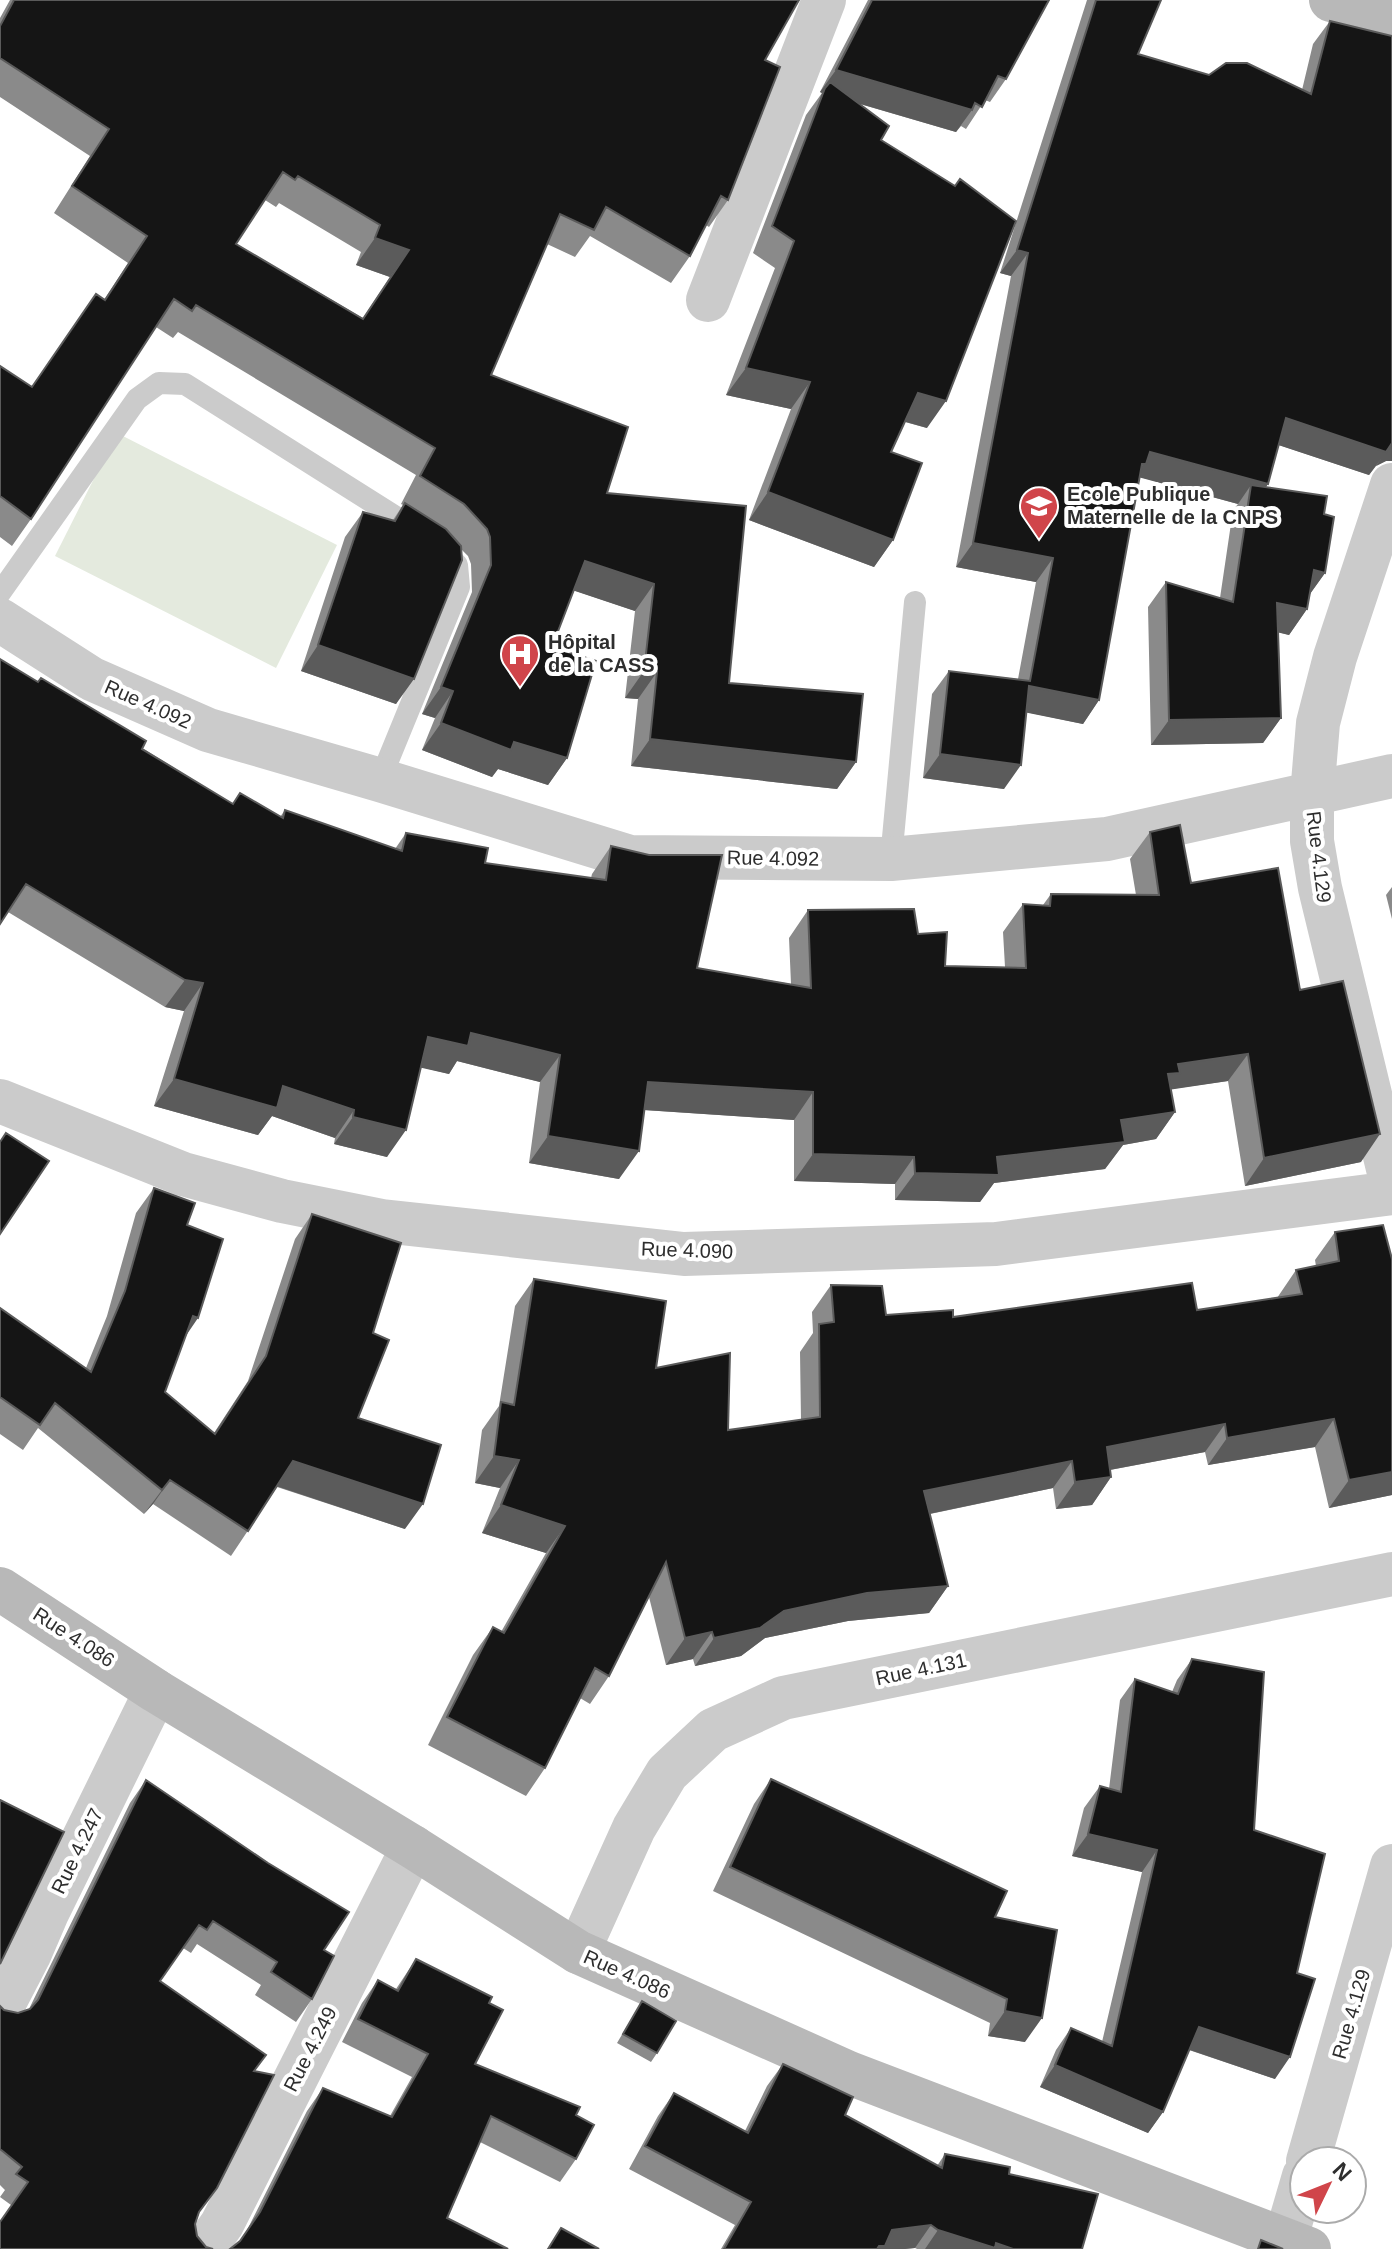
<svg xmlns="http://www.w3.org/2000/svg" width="1392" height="2249" font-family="Helvetica,sans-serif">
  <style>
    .green { fill: #e4eade }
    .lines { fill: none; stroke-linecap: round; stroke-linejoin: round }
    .lane { stroke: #cbcbcb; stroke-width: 22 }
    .street { stroke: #cbcbcb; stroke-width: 44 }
    .secondary { stroke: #b8b8b8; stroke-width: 44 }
    .wall { fill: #8a8a8a; fill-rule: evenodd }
    .shaded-wall { fill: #5b5b5b }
    .building { fill: #151515; stroke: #5b5b5b; stroke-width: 2; fill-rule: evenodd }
    .labels { text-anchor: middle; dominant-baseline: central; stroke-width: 8; stroke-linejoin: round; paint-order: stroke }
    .poi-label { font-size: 20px; font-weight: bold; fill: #2e2e2e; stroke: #fff; text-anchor: start }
    .street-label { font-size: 20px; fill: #2e2e2e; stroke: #fff }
  </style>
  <rect width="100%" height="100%" fill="#fff"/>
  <path class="green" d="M117,433L337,545L276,668L55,556Z"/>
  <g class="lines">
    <path class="lane" d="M0,593L137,399L159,383L185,384L437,543L457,565L459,587L380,780
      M891,859L915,602"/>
    <path class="street" d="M708,300L824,0
      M1392,485L1335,657L1318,723L1312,795V841L1320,888L1392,1185
      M0,620L92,679L208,730L380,780L630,857L891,859L1107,839L1392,776
      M0,1101L183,1174L282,1201L382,1221L684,1254L996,1244L1392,1193
      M578,1952L634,1828L667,1773L713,1730L783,1698L1392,1574
      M0,2011L29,1955L47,1913L156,1691
      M1308,2161L1392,1866
      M1285,2241L1304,2176
      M204,2249L222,2224L413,1847"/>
    <path class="secondary" d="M1331,0L1392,16
      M0,1589L156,1691L413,1847L578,1952L849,2073L1309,2249"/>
  </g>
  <path class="wall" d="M10,0H799L765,60L728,200L709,227L706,225L690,256L671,283L590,236L575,257L547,244L491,375L607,493L729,683L856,762L837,789L631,766L638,699L625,698L635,611L573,590L552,647L567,758L548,785L498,769L492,777L422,750L435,718L422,714L472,592L471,564L468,556L462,550L396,704L301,671L345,537L363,512L393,520L403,505L401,504L416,475L178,332L173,338L156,327L31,519L12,546L0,537V366L32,387L104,300L128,263L54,213L90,156L0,97V18ZM265,200L276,207L279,203L361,252L356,265L390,277L363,318L236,244Z
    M868,0H1049L1006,79L990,102L985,100L966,129L961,126L956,132L860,104L881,140L927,428L905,422L891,452L893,540L874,567L749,520L791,409L726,395L775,268L753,253L806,115L822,93L820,92Z
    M1087,0H1161L1138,54L1209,75L1302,90L1313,44L1330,21L1392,36V461H1386L1376,466L1369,475L1279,445L1266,487L1324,514L1325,573L1310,594L1307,609L1289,635L1278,632L1281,718L1263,743L1151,745L1148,607L1166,582L1220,598L1233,510L1238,504L1140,477L1099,700L1083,724L1026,712L1004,789L923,778L932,694L949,671L1018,679L1036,582L956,567L1011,276L1000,273Z
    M0,659L232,804L240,793L280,817L285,810L395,849L406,833L485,863L591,878L592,874L611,846L697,968L791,984L789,938L808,910L918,934L945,966L1005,967L1003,932L1023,904L1043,905L1051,894L1136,895L1130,859L1150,832L1191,883L1300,990L1361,1162L1245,1186L1228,1081L1171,1089L1175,1112L1156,1139L1123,1145L1105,1169L994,1183L980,1202L895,1200V1184L794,1181V1120L644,1110L619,1179L529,1163L540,1082L457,1061L449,1074L421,1067L387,1157L334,1144L335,1138L272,1116L258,1135L154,1106L184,1011L165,1007L8,912Z
    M1392,887V919L1386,895Z
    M154,1188L187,1225L186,1335L165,1392L214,1433L248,1381L295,1239L312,1214L373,1333L358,1418L405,1529L277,1487L231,1556L153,1504L144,1514L38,1428L23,1450L0,1434V1308L86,1368L107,1316L136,1213Z
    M1335,1232L1392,1259V1495L1329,1508L1315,1447L1208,1465L1205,1452L1110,1470L1111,1477L1092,1505L1056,1509L1053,1488L930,1514L948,1586L929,1613L848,1621L765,1638L741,1656L695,1666L693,1659L666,1665L649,1597L609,1676L590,1704L580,1698L545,1768L526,1796L428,1745L473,1655L493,1627L501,1632L546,1553L482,1533L500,1488L475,1483L482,1430L499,1406L515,1306L534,1279L656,1368L728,1430L801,1420L800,1352L813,1333L812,1312L831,1285L886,1315L953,1317L1197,1310L1277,1298L1296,1270L1316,1266L1315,1260Z
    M1192,1659L1254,1830L1297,1973L1275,2079L1189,2050L1163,2112L1148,2133L1040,2087L1056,2050L1071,2028L1102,2042L1142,1872L1072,1856L1084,1808L1100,1786L1109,1789L1120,1700L1135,1679L1172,1692L1177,1680Z
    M771,1779L995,1917L1025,2042L988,2036L990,2023L713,1891L754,1804Z
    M146,1780L324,1950L312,1999L296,2022L255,1995L261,1985L197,1944L191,1953L183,1948L160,1981L254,2071L195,2224L197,2236L206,2247L11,2205L0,2197L5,2190L0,2185V2006L4,2010L18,2013L29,2009L130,1803Z
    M416,1959L489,2003L475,2064L576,2115V2159L560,2182L480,2142L447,2218L240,2241L245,2234L307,2111L323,2088L390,2116L412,2077L342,2042L362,2003L378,1980L396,1989Z
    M642,2001L657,2053L651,2062L617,2043Z
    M783,2064L845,2115L937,2166L945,2154L1009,2174L1082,2249H917L915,2248L905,2249H721L735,2225L629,2169L658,2116L674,2093L745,2131L767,2086Z"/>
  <path class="shaded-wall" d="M836,70L972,110L956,132L823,93L825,88L822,93L820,92Z
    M375,238L409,250L390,277L356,265Z
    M1017,250L1028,253L1011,276L1000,273Z
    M746,368L810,382L791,409L726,395Z
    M918,393L946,401L927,428L899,420Z
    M1286,418L1386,452L1369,475L1269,442Z
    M1392,443V461H1386L1376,466Z
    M1150,452L1268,484L1252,508L1251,485L1238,504L1138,477L1130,488Z
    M768,492L893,540L874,567L749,520Z
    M973,543L1053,558L1036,582L956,567Z
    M585,561L654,584L635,611L566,588Z
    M1314,570L1325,573L1307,598Z
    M1277,603L1307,609L1289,635L1260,628Z
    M318,645L414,679L396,704L301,671Z
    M644,671L657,672L638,699L625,698Z
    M1029,686L1099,700L1083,724L1013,710Z
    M441,687L453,691L435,718L422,714Z
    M1281,718L1263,743L1151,745L1169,720Z
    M441,723L514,742L567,758L548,785L498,769L492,777L422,750Z
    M650,739L856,762L837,789L631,766Z
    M940,754L1021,765L1004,789L923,778Z
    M185,980L203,983L184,1011L165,1007Z
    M471,1033L560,1055L540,1082L457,1061L449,1074L409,1065L428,1037Z
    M1248,1054L1228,1081L1168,1090V1074L1178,1064Z
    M174,1079L283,1086L354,1110L335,1138L272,1116L258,1135L154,1106Z
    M648,1082L813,1092L794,1120L629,1109Z
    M1175,1112L1156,1139L1123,1145L1105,1169L994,1183L980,1202L895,1200L915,1173L997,1157L1121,1120Z
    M353,1117L406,1130L387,1157L334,1144Z
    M1380,1134L1361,1162L1245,1186L1264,1158Z
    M548,1136L639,1151L619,1179L529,1163Z
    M813,1154L914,1157L895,1184L794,1181Z
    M193,1316L198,1318L181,1343Z
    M1334,1419L1315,1447L1208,1465L1227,1438Z
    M1225,1424L1205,1452L1088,1474L1107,1447Z
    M494,1456L519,1460L500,1488L475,1483Z
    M293,1461L423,1504L405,1529L276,1486Z
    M1072,1461L1053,1488L905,1519L924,1491Z
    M1392,1472V1495L1329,1508L1349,1480Z
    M1111,1477L1092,1505L1056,1509L1075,1482Z
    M170,1480L153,1504L144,1514L162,1490Z
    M501,1505L565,1526L546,1553L482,1533Z
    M948,1586L929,1613L848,1621L765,1638L741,1656L695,1666L714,1638L784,1611L867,1593Z
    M712,1632L693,1659L666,1665L685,1638Z
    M1088,1834L1157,1850L1142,1872L1072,1856Z
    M1005,2011L1042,2018L1025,2042L988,2036Z
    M1199,2027L1290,2057L1275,2079L1184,2048Z
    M1055,2065L1163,2112L1148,2133L1040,2087Z
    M931,2225L915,2248L905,2249H876L892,2230Z
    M938,2230L996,2243L1013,2249H925Z"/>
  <path class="building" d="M14,0H799L765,60L780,67L728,200L721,196L690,256L606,207L594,230L560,214L491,375L628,427L607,493L746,506L729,683L863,694L856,762L650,739L657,672L644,671L654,584L585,561L552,647L596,661L567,758L514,742L511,750L441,723L453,691L441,687L491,565L490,537L487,529L464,504L420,476L435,448L196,305L192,311L174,299L31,519L0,496V366L32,387L96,294L105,300L147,236L72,186L109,129L0,58V26ZM283,172L295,180L298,176L380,225L375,238L409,250L363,319L236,244Z
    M872,0H1049L1006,79L998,76L982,107L975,103L972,110L836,70Z
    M1096,0H1161L1138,54L1209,75L1226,63H1247L1311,94L1330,21L1392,36V443L1386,452L1286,418L1268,484L1150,452L1146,464H1142L1099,700L1029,686L1021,765L940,754L949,671L1030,681L1053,558L973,543L1028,253L1017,250Z
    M830,82L889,126L881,140L955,186L960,179L1016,221L946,401L918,393L891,452L922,463L893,540L768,492L810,382L746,368L794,241L772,226L825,88Z
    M1251,485L1327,496L1324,514L1334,517L1325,573L1314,570L1307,609L1277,603L1281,718L1169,720L1166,582L1233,602Z
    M405,503L446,529L461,546L462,560L414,679L318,645L363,512L395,521Z
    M0,659L38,682L41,678L146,741L142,749L233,804L240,793L283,818L285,810L402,851L406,833L488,848L485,863L606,880L611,846L649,855H722L697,968L811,988L808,910L914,909L918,934L947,932L945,966L1026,968L1023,904L1050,906L1051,894L1159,895L1150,832L1180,825L1191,883L1278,868L1300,990L1343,981L1380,1134L1264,1158L1248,1054L1178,1064L1180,1073L1168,1074L1175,1112L1121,1120L1125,1142L997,1157L999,1175L915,1173L914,1157L813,1154V1092L648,1082L639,1151L548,1136L560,1055L471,1033L468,1046L428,1037L406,1130L353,1117L354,1110L283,1086L277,1108L174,1079L203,983L185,980L26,884L0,924Z
    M6,1133L49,1161L0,1234V1142Z
    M154,1188L195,1203L187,1225L223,1239L198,1318L193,1316L165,1392L215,1434L266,1356L312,1214L401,1243L373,1333L389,1340L358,1418L441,1445L423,1504L293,1461L248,1531L170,1480L162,1490L55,1403L40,1425L0,1397V1308L91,1372L125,1291Z
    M1383,1225L1392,1259V1472L1349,1480L1334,1419L1227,1438L1225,1424L1107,1447L1111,1477L1075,1482L1072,1461L924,1491L948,1586L867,1593L784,1611L760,1628L714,1638L712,1632L685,1638L666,1562L609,1676L595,1668L545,1768L447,1717L493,1627L504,1633L565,1526L501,1505L519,1460L494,1456L501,1402L514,1405L534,1279L666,1301L656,1368L730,1353L728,1430L820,1417L819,1324L834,1322L831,1285L882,1286L886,1315L953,1310V1317L1192,1283L1197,1310L1302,1294L1296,1270L1339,1261L1335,1232Z
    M1192,1659L1264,1672L1254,1830L1325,1854L1297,1973L1315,1979L1290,2057L1199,2027L1163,2112L1055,2065L1071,2028L1112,2046L1157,1850L1088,1834L1100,1786L1121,1792L1135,1679L1178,1694Z
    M771,1779L1007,1891L995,1917L1057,1930L1042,2018L1005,2011L1007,1999L730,1867Z
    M146,1780L268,1863L349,1912L324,1950L334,1956L312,1999L271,1972L277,1962L213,1921L207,1930L199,1925L160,1981L266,2055L254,2071L274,2075L217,2188L199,2212L195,2224L197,2236L206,2247L213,2249H0V2222L28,2182L16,2174L22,2167L0,2149V2006L4,2010L18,2013L30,2009L38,2000Z
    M0,1800L64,1832L0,1964Z
    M416,1959L492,1997L489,2003L503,2010L475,2064L580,2107L576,2115L594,2125L576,2159L491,2116L447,2218L508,2249H230L240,2241L260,2212L323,2088L392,2117L428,2054L358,2019L378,1980L398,1991Z
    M642,2001L676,2021L657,2053L623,2034Z
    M783,2064L853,2097L845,2115L942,2168L945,2154L1010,2167L1009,2174L1098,2194L1082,2249H1013L996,2243L995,2248L938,2230L931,2225L892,2230L885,2246H879L877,2249H724L751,2202L645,2146L674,2093L748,2133Z
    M561,2228L599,2249H548Z
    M1261,2240L1283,2249H1258Z"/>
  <defs>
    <g id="school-pin" transform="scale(2)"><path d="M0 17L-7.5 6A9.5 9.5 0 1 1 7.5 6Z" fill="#d0454a" stroke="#fff"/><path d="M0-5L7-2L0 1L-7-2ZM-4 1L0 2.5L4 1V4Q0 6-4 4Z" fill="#fff"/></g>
    <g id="hospital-pin" transform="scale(2)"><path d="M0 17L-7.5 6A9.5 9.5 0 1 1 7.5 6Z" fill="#d0454a" stroke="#fff"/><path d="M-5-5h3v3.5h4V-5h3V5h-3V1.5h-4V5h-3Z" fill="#fff"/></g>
  </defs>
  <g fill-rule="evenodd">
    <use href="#school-pin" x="1039" y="506"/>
    <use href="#hospital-pin" x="520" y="654"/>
  </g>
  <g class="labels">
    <g class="poi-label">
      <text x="1067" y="494">Ecole Publique<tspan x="1067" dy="23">Maternelle de la CNPS</tspan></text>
      <text x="548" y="642">Hôpital<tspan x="548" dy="23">de la CASS</tspan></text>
    </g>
    <g class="street-label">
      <text transform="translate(148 704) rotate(24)">Rue 4.092</text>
      <text transform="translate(1319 857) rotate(83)">Rue 4.129</text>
      <text transform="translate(773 858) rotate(1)">Rue 4.092</text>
      <text transform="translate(687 1250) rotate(2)">Rue 4.090</text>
      <text transform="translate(74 1637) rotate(33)">Rue 4.086</text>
      <text transform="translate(921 1669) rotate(-12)">Rue 4.131</text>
      <text transform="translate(77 1851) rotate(-64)">Rue 4.247</text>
      <text transform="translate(627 1974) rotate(24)">Rue 4.086</text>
      <text transform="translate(1351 2014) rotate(-74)">Rue 4.129</text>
      <text transform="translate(310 2049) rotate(-63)">Rue 4.249</text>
    </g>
  </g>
  <g transform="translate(1328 2185) rotate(47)"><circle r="38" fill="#ffffff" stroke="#ababab" stroke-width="2"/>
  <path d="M0-6L14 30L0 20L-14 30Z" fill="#d0454a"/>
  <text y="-12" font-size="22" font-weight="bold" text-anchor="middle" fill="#2e2e2e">N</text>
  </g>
</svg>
